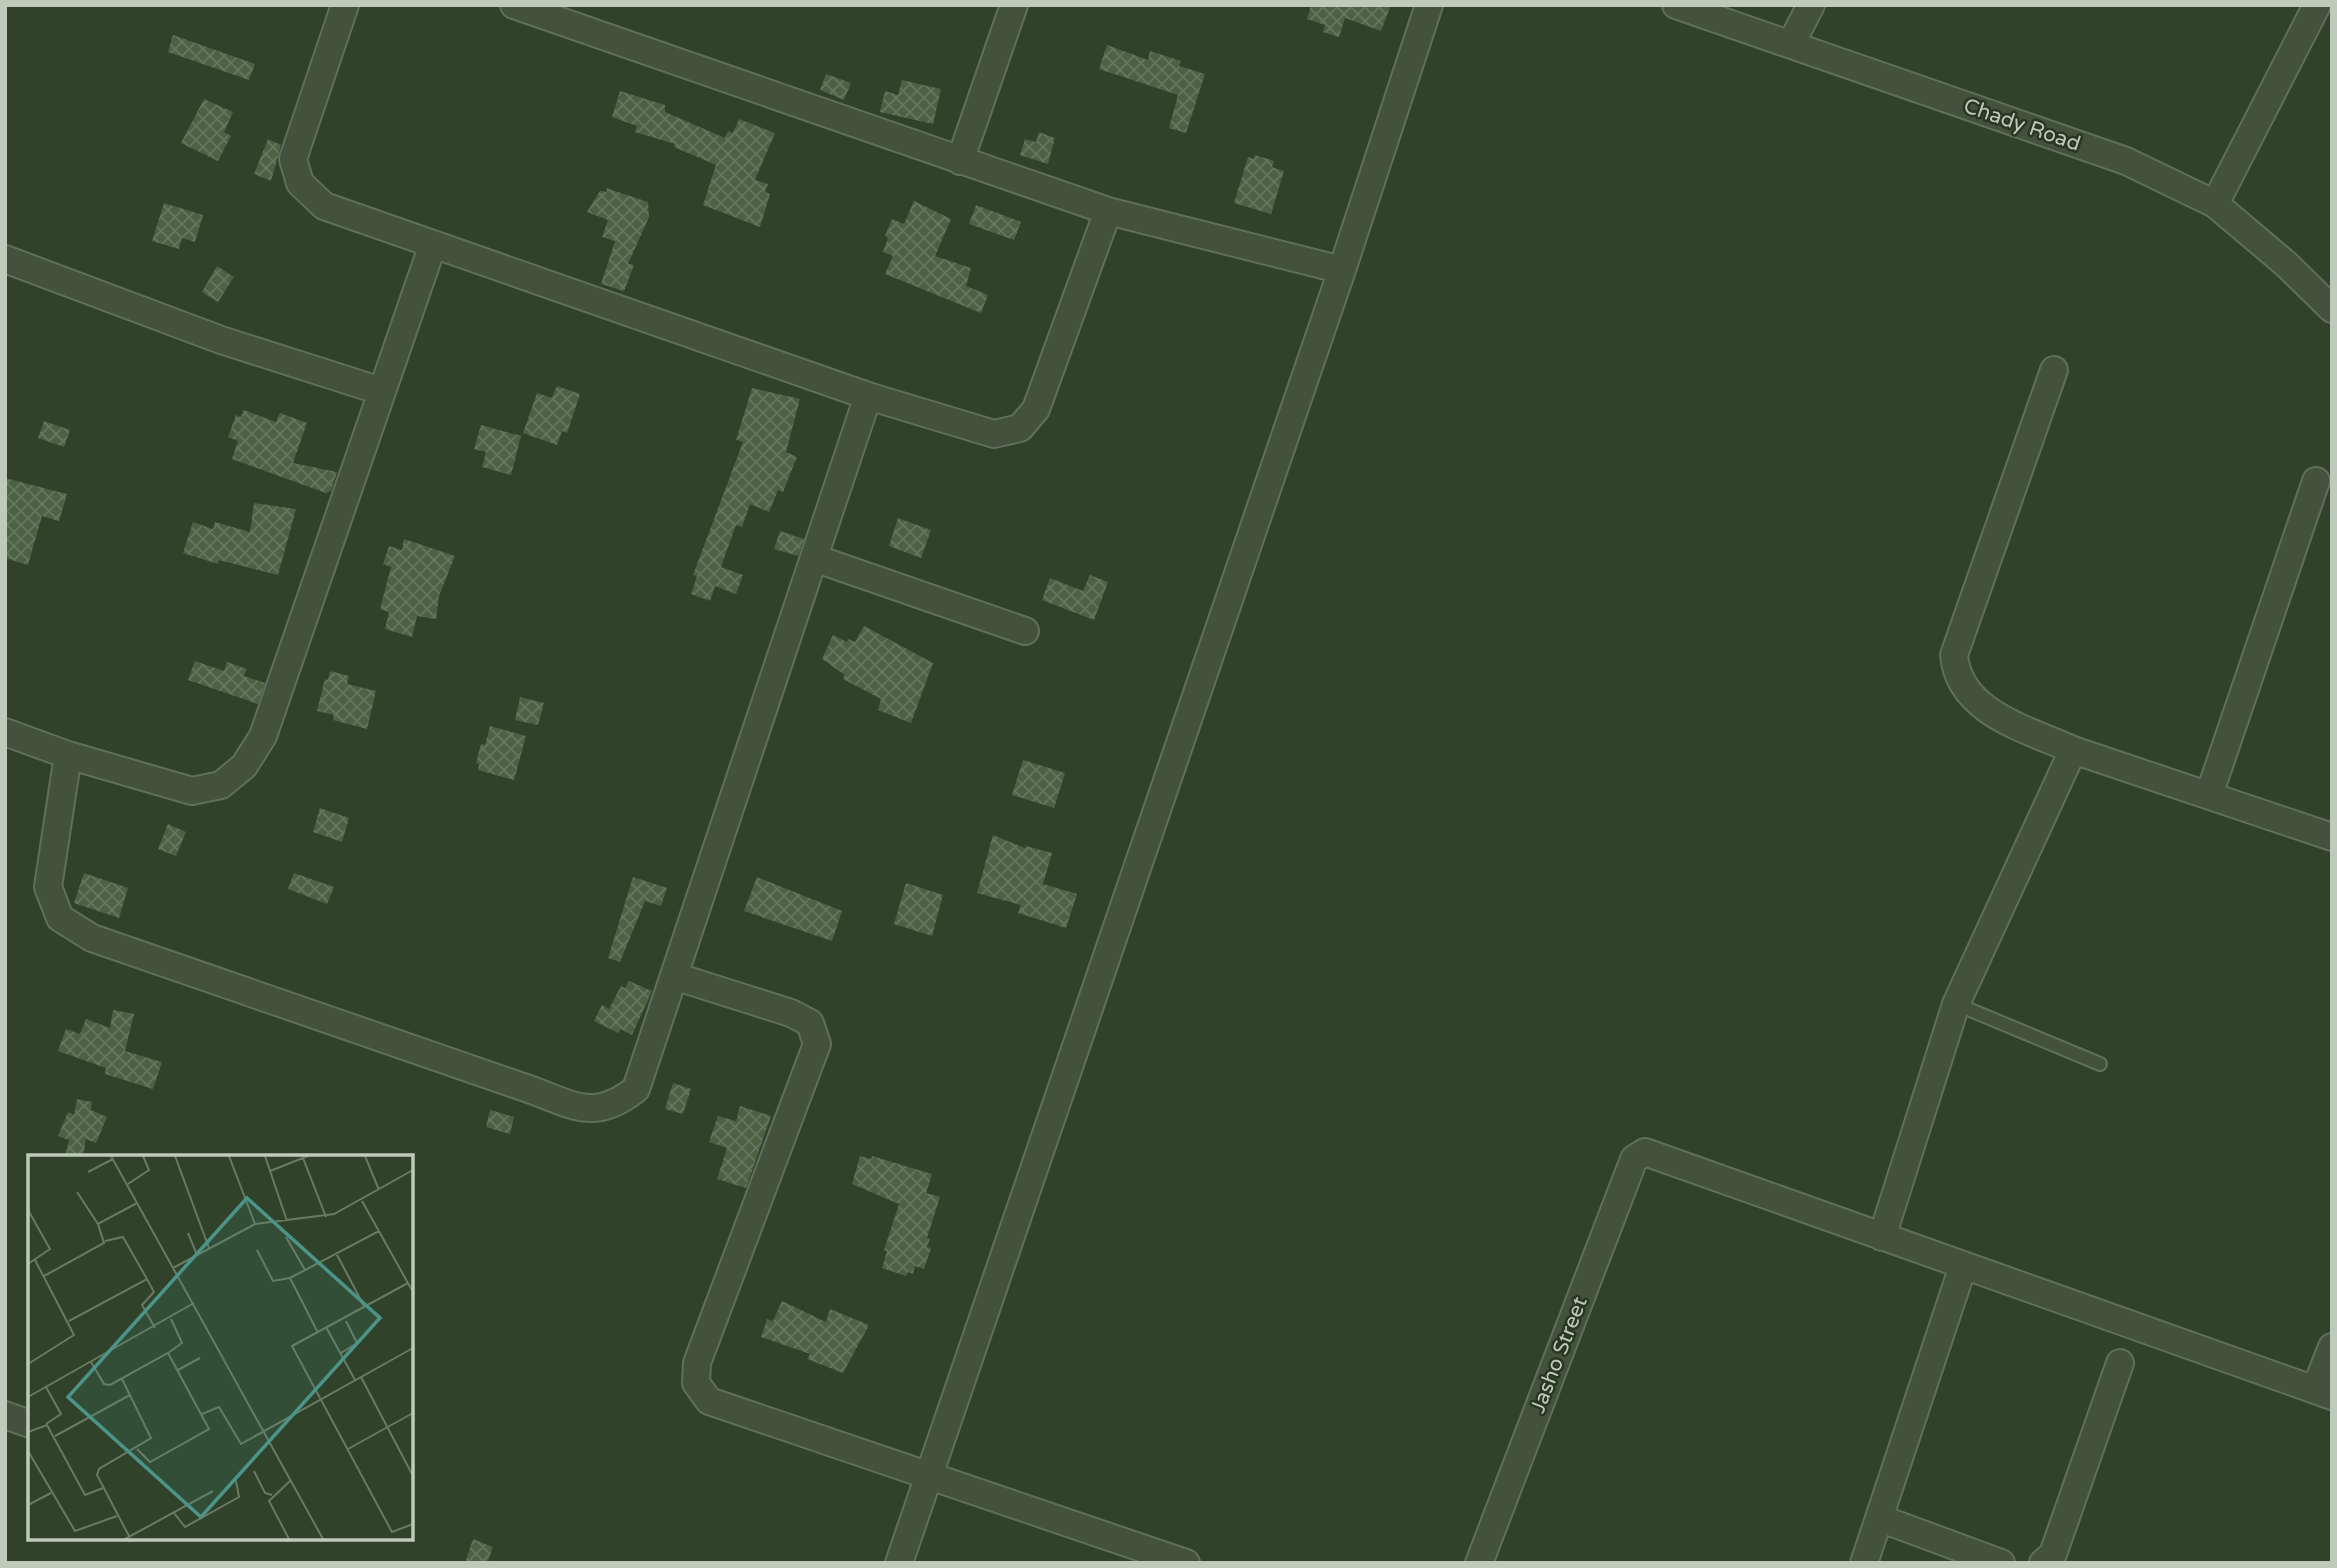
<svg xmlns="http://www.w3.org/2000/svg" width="2337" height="1568" font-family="'Varela Round',sans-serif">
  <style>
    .building { fill: url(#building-cross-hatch) }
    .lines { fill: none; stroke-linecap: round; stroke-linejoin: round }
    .lane-casing { stroke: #606f5b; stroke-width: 16 }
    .street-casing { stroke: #606f5b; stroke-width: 30 }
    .lane { stroke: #42523d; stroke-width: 12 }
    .street { stroke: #42523d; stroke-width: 26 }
    .labels { text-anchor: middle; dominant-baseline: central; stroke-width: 5; stroke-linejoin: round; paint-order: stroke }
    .street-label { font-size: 21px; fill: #becbba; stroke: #273721 }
    .inset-road { fill: none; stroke: #697963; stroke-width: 2 }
    .view { fill: #4c9489; fill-opacity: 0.15; stroke: #4c9489; stroke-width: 3.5 }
    .inset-edge { fill: none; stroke: #becbba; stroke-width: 3.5 }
  </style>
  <defs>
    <pattern id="building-cross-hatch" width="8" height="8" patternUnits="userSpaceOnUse" patternTransform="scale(1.75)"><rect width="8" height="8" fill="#4d6145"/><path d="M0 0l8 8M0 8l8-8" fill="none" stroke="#65765e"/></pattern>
  </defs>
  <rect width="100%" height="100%" fill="#304229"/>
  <path class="building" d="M1311,5H1391L1381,31L1345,18L1339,37L1323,32L1325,25L1307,19Z
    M173,35L255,64L249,80L168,52Z
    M1107,45L1148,60L1150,51L1181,61L1179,66L1205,74L1186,133L1169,128L1178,95L1099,69Z
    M826,74L851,83L844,100L820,90Z
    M902,80L941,89L933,124L880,112L885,91L898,95Z
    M620,91L665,105V112L725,138L728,131L733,133L739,119L775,133L755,180L768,184L765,192L770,194L760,227L703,205L716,165L674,147L675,144L635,132L637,126L612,117Z
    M204,99L233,112L224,132L231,136L218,161L181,143Z
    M1039,132L1055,138L1048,164L1020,155L1025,139L1036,142Z
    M268,139L281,145L271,181L254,174Z
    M1255,155L1274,161L1272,167L1284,171L1271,214L1234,203L1248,157L1254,159Z
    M606,188L648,202L649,217L628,264L634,265L624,291L601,284L615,241L602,237L608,220L587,212L600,191L607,192Z
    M914,201L951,219L935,256L971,268L966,286L988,295L981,313L885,274L893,256L883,252L888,238L885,236L892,219L904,224Z
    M164,203L203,215L195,242L182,238L179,249L152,241Z
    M976,205L1021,222L1014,240L969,224Z
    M217,266L234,277L218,302L202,292Z
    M557,386L580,394L567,433L562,431L557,445L523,433L537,393L552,398Z
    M752,388L800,399L786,452L797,457L783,492L778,490L769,512L750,504L742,527L736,525L721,567L743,575L736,594L715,586L710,601L691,594L697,576L693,575L743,442L736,440Z
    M244,410L276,422L280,413L307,423L293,463L337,472L331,491L326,493L232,459L238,441L228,437L236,415L241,417Z
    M44,421L70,430L64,447L38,438Z
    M481,425L521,436L511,475L482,467L486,452L474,449Z
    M5,478L67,494L59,521L42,516L28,565L5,558Z
    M254,503L296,509L278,575L219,560L218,564L183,553L193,522L213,529L215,522L250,532Z
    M898,518L931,530L921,558L889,546Z
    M780,531L804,539L798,556L774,549Z
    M404,539L455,556L439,596L436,619L417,616L412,637L385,629L389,612L380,609L391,567L383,564L389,546L402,550Z
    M1090,575L1108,582L1094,620L1042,600L1050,578L1083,591Z
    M864,626L933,663L911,723L878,710L881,699L843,679L845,675L822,659L833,635L847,642L848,639L855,642Z
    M195,661L224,671L227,662L247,669L244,676L265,683L258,704L188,680Z
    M330,671L349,676L347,684L376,691L367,729L333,720L334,715L317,711L325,679L328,680Z
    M520,697L544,703L538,725L515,720Z
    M490,726L526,736L514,780L478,770L479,764L476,763L481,744L485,745Z
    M1023,760L1065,773L1054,808L1012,795Z
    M320,808L349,818L342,842L313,832Z
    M168,824L186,832L176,856L158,849Z
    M993,835L1025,848L1026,846L1052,853L1043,884L1077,894L1066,928L1018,913L1021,905L977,893Z
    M84,873L128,888L119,918L74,903Z
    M294,873L334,887L327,904L288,889Z
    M633,877L667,888L661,906L645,901L620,962L608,958Z
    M757,877L842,911L832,941L744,911Z
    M906,883L943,895L932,936L894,924Z
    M629,981L652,991L632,1035L621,1029L618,1033L594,1021L602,1005L609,1009L621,986L625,988Z
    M113,1010L134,1014L125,1051L162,1062L153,1089L105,1074L106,1068L58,1051L66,1029L80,1034L86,1019L110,1028Z
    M673,1083L691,1089L683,1114L665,1109Z
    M77,1099L92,1102L91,1110L107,1117L96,1143L86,1139L83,1157H65L69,1140L58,1136L68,1112L74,1115Z
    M740,1106L771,1116L746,1188L717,1179L727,1148L709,1142L718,1116L736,1121Z
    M490,1110L514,1117L510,1134L486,1127Z
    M860,1156L871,1159L872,1156L932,1174L926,1193L940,1197L927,1238L930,1239L927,1247L931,1248L924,1269L915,1266L913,1274L908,1272L906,1276L882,1268L887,1251L884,1250L899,1204L852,1184Z
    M782,1301L826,1322L830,1309L869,1325L843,1373L807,1359L810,1354L761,1337L767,1319L773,1321Z
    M473,1539L493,1547L487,1563H465Z"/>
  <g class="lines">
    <g class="lane-casing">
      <path id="lane" d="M1956,1004L2100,1064"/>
    </g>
    <g class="street-casing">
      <path id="street" d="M345,5L293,159L300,183L324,206L868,396L994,434L1020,428L1036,409L1108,211
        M514,5L1108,211L1342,270
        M1676,5L2126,161L2215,204L2286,264L2332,309
        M1791,44L1811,5
        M960,161L1014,5
        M2215,204L2317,5
        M5,259L221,340L381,391
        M2054,370L1954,655C1959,713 2027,729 2073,750
        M814,558L1025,631
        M5,732L68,755L192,791L221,785L244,766L263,736L433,244
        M68,755L48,887L60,918L92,938L523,1087C571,1103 592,1124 636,1089L868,396
        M2209,795L2316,481
        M674,976L791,1013L810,1023L817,1044L697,1363L696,1383L709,1401L1186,1563
        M1882,1237L1956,1004L2073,750L2332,837
        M2315,1390L2332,1347
        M5,1415L30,1424
        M1879,1518L2001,1563
        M899,1563L1342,270L1429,5
        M1479,1563L1634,1159L1645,1152L2332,1396
        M1864,1563L1963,1266
        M2043,1563L2053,1554L2120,1363"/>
    </g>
    <use href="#lane" class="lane"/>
    <use href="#street" class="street"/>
  </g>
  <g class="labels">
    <g class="street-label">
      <text transform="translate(2022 125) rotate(19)">Chady Road</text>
      <text transform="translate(1559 1355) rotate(-69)">Jasho Street</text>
    </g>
  </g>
  <g transform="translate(28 1155)">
    <rect width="385" height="385" fill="#304229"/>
    <path class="inset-road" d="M83,1L295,384M147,1L181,93M201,1L227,69M237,1L259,66M337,1L351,35M275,3L298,62M242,16L280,1M60,17L85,4M100,29L121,15L115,1M49,37L70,69L109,48M334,46L385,137M0,55L22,94L0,109M160,78L169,100M258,82L277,115M77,86L95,82L119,124M229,95L245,126L262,123M308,98L336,151M145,113L227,69L306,59L385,15M16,121L76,88L70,69M380,128L264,191L364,377L385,369M41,166L119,124L126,137L114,150L127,173M298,172L327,225M289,176L262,123L351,76M313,198L329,188L318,166M63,207L76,229L82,230L140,198L154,188L143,164M0,209L46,180L7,105M150,215L172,203M333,222L385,321M94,224L123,283L71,314L69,320L101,381M0,242L166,148M174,259L191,252L213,289L385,193M18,269L33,259L18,232M0,277L19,270L57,340L75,333M27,281L102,240M109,294L122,307L181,274L140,198M320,294L385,258M0,296L47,376L89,361M226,316L237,338L244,340M0,350L23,338M146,358L157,372L211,342L208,326M97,384L185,336M261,384L241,346L263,325"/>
    <path class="view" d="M219,43L352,163L173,362L40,242Z"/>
    <rect width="385" height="385" class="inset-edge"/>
  </g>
  <rect width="2337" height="1568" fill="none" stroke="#becbba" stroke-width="14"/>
</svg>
